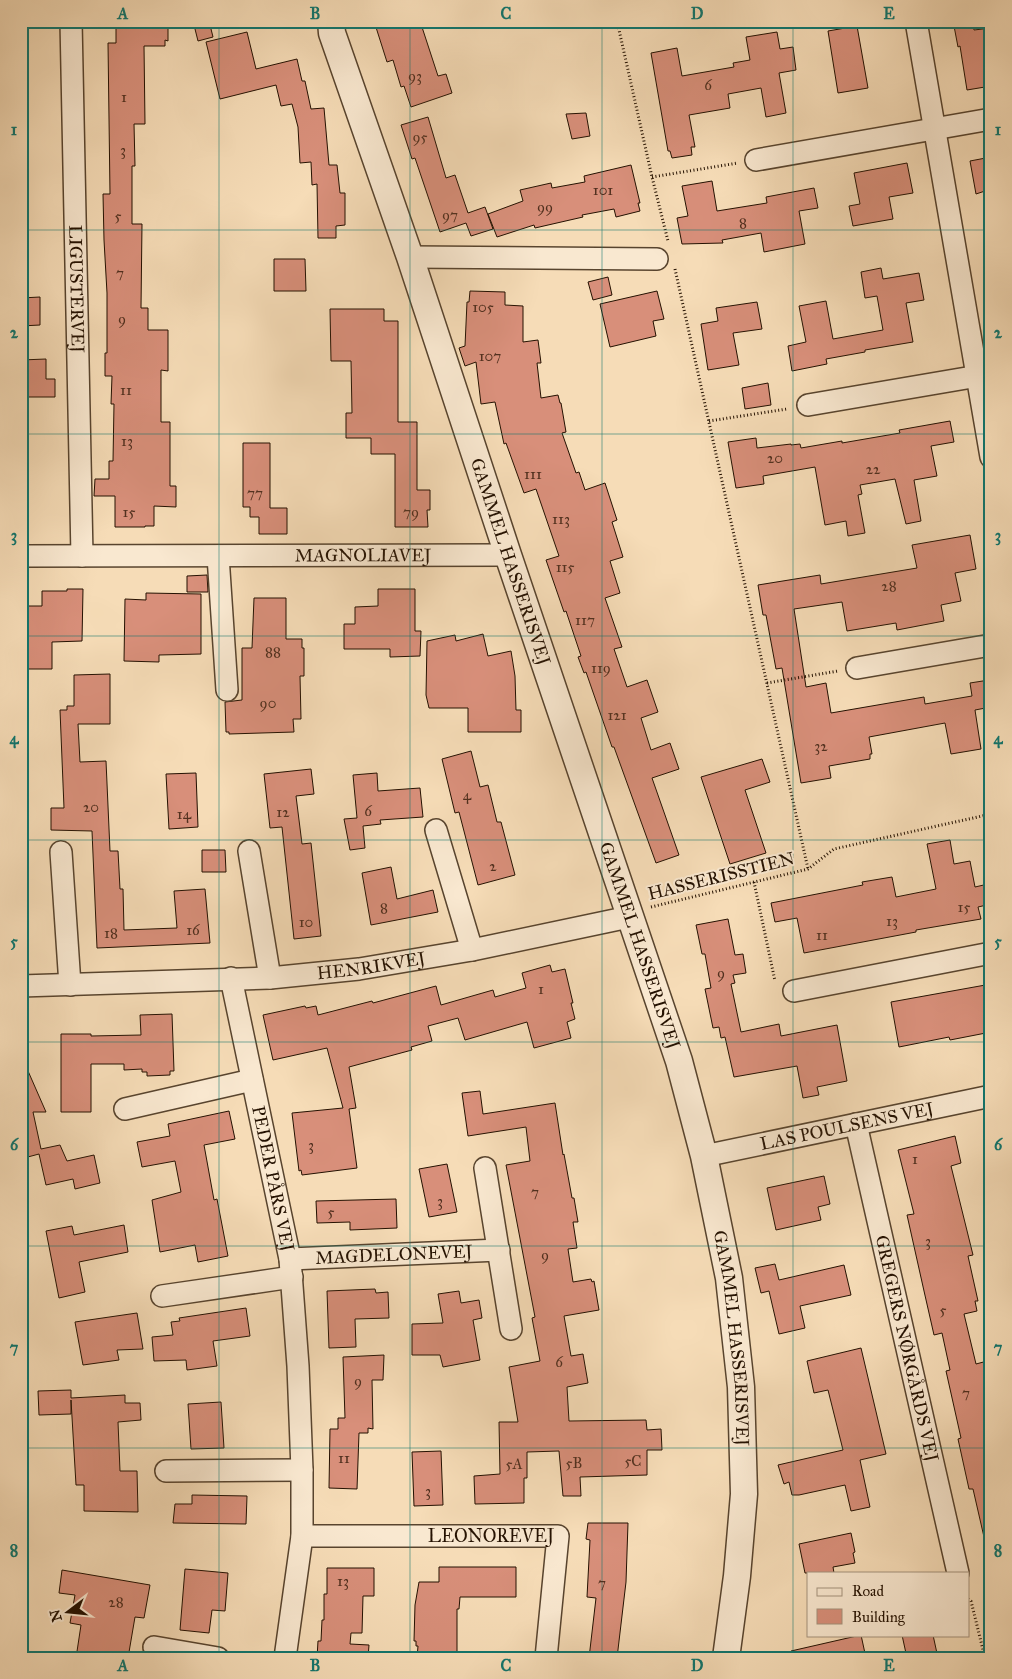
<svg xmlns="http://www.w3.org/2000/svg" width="1012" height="1679" font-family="'IM FELL Great Primer',serif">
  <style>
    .building { fill: #d88f7a; stroke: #241101 }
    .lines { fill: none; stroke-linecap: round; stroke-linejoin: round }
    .minor-casing { stroke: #58442e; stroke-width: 24 }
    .tertiary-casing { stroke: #58442e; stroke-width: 29 }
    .path { stroke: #241101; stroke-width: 3; stroke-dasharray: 1 2.5; stroke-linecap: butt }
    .minor { stroke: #f9e8d0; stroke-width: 21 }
    .tertiary { stroke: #f9e8d0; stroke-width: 26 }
    .grid { fill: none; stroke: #0f766e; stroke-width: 1; stroke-opacity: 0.55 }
    .labels { text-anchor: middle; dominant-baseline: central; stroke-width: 4; stroke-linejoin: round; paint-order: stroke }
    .number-label { font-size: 15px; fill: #51301f }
    .street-label { font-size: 18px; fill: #241101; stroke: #f9e8d0 }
    .neatline { fill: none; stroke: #0f766e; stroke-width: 2 }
    .grid-label { font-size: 16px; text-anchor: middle; font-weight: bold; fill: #0f766e }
  </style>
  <rect width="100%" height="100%" fill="#f6dcb7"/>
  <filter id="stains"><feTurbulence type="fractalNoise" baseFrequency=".004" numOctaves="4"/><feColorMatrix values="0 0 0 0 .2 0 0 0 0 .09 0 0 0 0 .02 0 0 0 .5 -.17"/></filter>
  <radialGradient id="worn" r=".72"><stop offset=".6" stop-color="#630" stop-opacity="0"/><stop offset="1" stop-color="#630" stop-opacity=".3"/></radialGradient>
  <path class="building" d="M116,21H168V41L165,40V46H144L145,124H134L135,166H132V224H142L141,308H148V330H168V371L161,370V422H170V486H176V507L154,506V526H145V527H115V496H94L95,479H109V461H113L114,404H111L112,376H105V353H107V293L104,240L103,194H110L108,43H116Z
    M193,21H209L213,37L198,41Z
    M374,21H420L438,76L446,74L452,93L411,107L404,86L401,87L393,60L387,62Z
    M973,23L974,30L991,28V86L967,90L960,46L958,47L954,26Z
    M857,26L868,88L838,93L828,31Z
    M247,32L256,69L297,59L302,81H305L311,109L324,108L329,165H337L340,193H345V225L336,226V238H318L317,184L312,185L311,162L300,163L298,127L292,104L281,106L276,85L220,99L206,42Z
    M777,32L780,49L793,47L796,70L779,73L786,113L766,117L761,88L728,94L730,108L689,115L695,147H691L692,155L672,158L670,151H668L651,53L677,48L682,76L734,67L733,63L750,60L746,37Z
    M586,113L590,136L572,139L566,114Z
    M428,117L446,178L455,175L468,213L485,207L493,229L471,236L466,223L440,232L415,158L412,159L401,125Z
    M991,157V189L976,194L970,161Z
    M907,163L913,193L889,197L893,219L853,226L849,206L860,204L854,173Z
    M631,165L640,203H638L640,211L616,217L614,209L582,215L583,217L535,228L534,225L497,237L488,214L523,201L520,190L551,183L552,188L585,182L584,176Z
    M712,181L717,211L767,203L766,197L814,188L818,208L799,211L805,244L764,252L761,233L722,240L723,243L682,244L677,218L688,216L682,186Z
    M274,259H305L306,291H274Z
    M881,268L883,279L919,273L924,300L906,303L913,342L865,350V352L826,359L827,364L792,371L788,346L806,342L799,306L826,301L833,339L883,330L877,296L865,298L861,272Z
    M608,277L612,295L593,300L588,282Z
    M470,291L505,292V305L523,306V342L538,340L541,363H537L541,398L558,395L560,403H561L566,432L562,433L576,473L579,472L585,490L605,483L617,520L612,522L623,557L610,561L620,593L605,598L622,647L614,649L627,687L647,680L658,712L641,718L651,750L670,743L679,769L652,778L679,855L656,863L614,747H612L586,672L584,673L578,657L581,656L566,611L564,612L546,560L559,556L536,489L524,493L506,443L504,444L495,402L481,404L476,362L465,366L459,348L465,346L467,302H469Z
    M657,291L664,319L653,321L656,336L610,347L600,304Z
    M40,297V325L21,326V298Z
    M757,302L762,329L733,333L739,365L708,370L701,324L718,321L716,308Z
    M330,309H384V321H398V422H417V490H430V510H427L428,527H395V454H371V438H346V413H352L351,361H331Z
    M46,359V379H55V397H21V360Z
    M768,383L771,405L745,409L742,388Z
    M950,421L954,442L931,446L937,476L914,480L921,521L906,524L895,479L860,485L862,494L858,495L865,533L848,536L846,521L825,525L815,467L763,476L764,484L736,488L728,442L756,438L757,448L791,444V445L800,444L801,448L842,441V443L900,433L899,430Z
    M243,443H270V508H287V534H259V517H250V507H243Z
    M970,535L976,569L955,573L961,601L941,605L944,621L897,630L896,623L847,631L842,602L794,609L806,687L826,683L831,713L924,697L925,704L972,696L970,683L989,680L991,707L975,710L981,749L951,754L945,723L869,737L872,754H870V759L829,766L831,778L801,783L782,668L776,669L766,615H763L758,585L820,575L821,584L917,568L912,545Z
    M207,575L208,592H187V576Z
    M67,589H83L82,641L52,642V669H23V606H42V591H67Z
    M378,589H415V631H421L420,656L390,657V649H344V624H355V607L378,606Z
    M146,593L201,594V654L159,655V662L124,661L125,599L146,600Z
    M254,598H286V639H302V648H304V676H300L301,719H293L294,732L229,734V732H226L225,702L242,700V648H252Z
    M483,634L488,656L511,651L515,676L516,710H521V732H468V708H429L426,695L427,641L455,635L456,641Z
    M110,674V724H78L80,762L106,761L110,851H118L120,889H123L124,930L177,928L174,891L205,889L210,943L97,948L92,831L51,830V808H64L60,710H67V706H74V675Z
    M471,751L480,787L488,785L497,822H501L515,875L478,885L459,812L455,813L442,759Z
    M762,759L770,782L745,790L766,853L730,864L701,777Z
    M311,769L314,794L296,796L302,844L311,843L321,936L294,939L282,827L270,828L264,774Z
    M196,773L198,827L169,829L166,774Z
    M377,773L378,791L420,788L423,817L380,820L381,824L363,826L365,848L350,850L344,819L357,818L353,775Z
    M950,840L954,864L970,861L975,887L988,884L991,904L978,907L981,919L916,930V932L804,953L797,918L775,922L771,903L863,885L862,882L892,877L896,897L936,889L927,844Z
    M202,850H225L226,872H202Z
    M391,867L397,899L433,890L438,912L371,925L362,873Z
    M728,919L735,955L743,954L746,973L733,975L735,983L731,984L741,1032L779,1024L781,1036L837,1025L847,1081L817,1087L819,1095L803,1098L797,1066L734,1077L725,1037L721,1038L719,1027L713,1028L705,989L711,988L705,954H702L696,925Z
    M550,965L552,972L565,969L573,1003H571L575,1019L567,1022L571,1038L534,1048L527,1022L465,1040L458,1018L428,1026L432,1041L411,1047L412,1050L349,1067L356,1108L349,1109L357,1168L302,1175L301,1170L299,1171L292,1113L343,1108L327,1048L273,1060L263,1015L305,1006L306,1008L316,1006L318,1015L372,1001L373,1003L436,986L441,1005L493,990L495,997L526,988L522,973Z
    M991,984V1032L950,1040L949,1037L899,1047L891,1002Z
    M172,1014L174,1071H170V1075L147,1076V1072H142V1069L124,1070V1064H91V1112H61V1034H91V1036L141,1035L140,1015Z
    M21,1055L46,1112H33L41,1149L60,1145L67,1161L94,1155L100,1183L75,1189L73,1179L46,1185L39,1154L24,1158L21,1148Z
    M480,1091L483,1114L555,1103L563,1155L564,1154L572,1198H574L578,1222H573L577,1248L568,1249L573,1282L591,1279L592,1282L594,1281L599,1310L564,1316L571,1356L583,1354L588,1383L567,1387L569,1421L646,1420L647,1430L661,1429L662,1450H647V1475L580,1477L581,1496H563L559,1451L527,1452V1478H524V1503L475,1504L474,1476L500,1474L499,1422H518L509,1367L540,1361L532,1318L535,1317L506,1165L530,1161L526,1127L468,1136L462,1093Z
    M229,1111L235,1139L204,1145L214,1200L217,1199L228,1256L198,1262L195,1245L160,1252L152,1200L181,1192L175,1161L142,1167L137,1142L170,1136L168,1124Z
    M955,1136L961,1163L951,1166L973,1255L968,1256L978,1301H975L977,1311L964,1314L976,1364L991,1360V1536L984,1537L973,1489H969L958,1439L961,1438L946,1371L950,1370L942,1333L934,1335L924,1291L907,1215L914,1214L898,1150Z
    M447,1164L457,1212L429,1217L419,1169Z
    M824,1176L830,1204L818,1207L821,1220L776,1230L767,1188Z
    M396,1199L397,1228L350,1230V1222L317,1223L316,1201Z
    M124,1225L128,1252L79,1262L85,1292L59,1298L46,1231L72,1226L74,1235Z
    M775,1264L779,1280L844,1265L851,1295L800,1306L805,1328L779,1334L769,1291L761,1293L755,1268Z
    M375,1289L376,1293L388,1292L389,1318L355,1319L356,1347L329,1348L327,1291Z
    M459,1291L461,1303L479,1300L482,1318L473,1320L480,1360L443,1367L440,1355H412V1324L443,1323L438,1294Z
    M246,1308L250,1336L213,1341L217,1366L187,1370L186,1360L154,1361L152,1337L173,1335L171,1322L180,1321L179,1318Z
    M137,1313L143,1349L117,1350L119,1360L83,1365L75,1322Z
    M861,1348L886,1454L860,1460L870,1507L851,1511L845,1485L799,1495H792L789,1482L784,1484L778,1465L843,1450L828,1390L814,1393L807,1361Z
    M384,1355L383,1380H372L373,1429L368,1428V1433H359L357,1489L329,1488L330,1429H338V1418H345L343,1357Z
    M71,1390V1398L125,1395V1403H140L141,1420L118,1422L120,1471H137L138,1512L84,1511V1485H76L71,1400V1414L39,1415L38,1391Z
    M221,1402L224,1448L191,1449L188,1404Z
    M441,1451L443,1505L414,1506L412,1452Z
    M192,1495L247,1496L246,1524L173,1523L175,1504H192Z
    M588,1523H628L626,1582L617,1658H589L596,1598L587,1597L590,1540L586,1539Z
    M851,1533L855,1552L853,1553L855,1563L833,1567L834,1573H805L799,1544Z
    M439,1567H516V1597H460L459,1609H457V1658H417L418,1646H416V1641H414L415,1605L419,1582H439Z
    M327,1568H374V1596H363L362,1633H351L350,1644L369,1645L368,1658H317L318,1641H321L322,1620H324V1594H327Z
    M185,1569L228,1573L225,1611L212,1610L209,1633L180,1630Z
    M62,1570L150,1585L144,1618L135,1617L128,1658H76L81,1625L70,1623L75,1595L59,1593Z
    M861,1635L866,1658H791V1651Z
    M902,1635H933L938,1658H907Z"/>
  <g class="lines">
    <g class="minor-casing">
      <g id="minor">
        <path id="s1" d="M71,21L82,556"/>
        <path d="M916,21L991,457"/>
        <path d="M756,160L991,119"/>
        <path d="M410,257L657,259"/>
        <path d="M808,405L990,374"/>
        <path id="s2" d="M21,556L508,555"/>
        <path d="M218,556L227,690"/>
        <path d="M857,668L991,645"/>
        <path d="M436,830L472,950"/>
        <path d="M249,851L270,978"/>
        <path d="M61,852L70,985"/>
        <path id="s3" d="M231,978L290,1259L298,1366L302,1470V1536L285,1658"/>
        <path id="s4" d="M21,986L270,978L359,969L472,950L629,917"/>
        <path d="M794,991L991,953"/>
        <path d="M125,1109L252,1080"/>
        <path id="s5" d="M856,1124L958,1573"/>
        <path id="s6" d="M704,1156L991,1096"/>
        <path d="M485,1168L511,1329"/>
        <path id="s7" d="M290,1259L499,1250"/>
        <path d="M162,1296L292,1277"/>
        <path d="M166,1471L302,1470"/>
        <path id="s8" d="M302,1536H558L546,1658"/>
        <path d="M154,1647L218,1658"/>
      </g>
    </g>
    <g class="tertiary-casing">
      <g id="tertiary">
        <path id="s9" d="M331,21L332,33L410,257L508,555L679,1061L704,1156L729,1278L741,1387L744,1494L737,1576L726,1658"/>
      </g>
    </g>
    <path class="path" d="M617,21L652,177L668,241
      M652,177L738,163
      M675,269L808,869
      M709,421L787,409
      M767,683L838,671
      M754,882L775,981
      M651,907L808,869L834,849L991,814
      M968,1599L971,1601L985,1658"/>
    <use href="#minor" class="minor"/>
    <use href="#tertiary" class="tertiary"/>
  </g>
  <path class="grid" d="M219,21V1658M410,21V1658M602,21V1658M793,21V1658M21,230H991M21,434H991M21,636H991M21,840H991M21,1042H991M21,1246H991M21,1448H991"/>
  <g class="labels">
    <g class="number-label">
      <text x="415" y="76">93</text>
      <text x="708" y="85">6</text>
      <text x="124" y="97">1</text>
      <text x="420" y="137">95</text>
      <text x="123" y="150">3</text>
      <text x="603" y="190">101</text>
      <text x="545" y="207">99</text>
      <text x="450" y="215">97</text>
      <text x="118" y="216">5</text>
      <text x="743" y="223">8</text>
      <text x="120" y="273">7</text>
      <text x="483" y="307">105</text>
      <text x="122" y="319">9</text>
      <text x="490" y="356">107</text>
      <text x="126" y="390">11</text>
      <text x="127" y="441">13</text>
      <text x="775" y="458">20</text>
      <text x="873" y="469">22</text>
      <text x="533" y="474">111</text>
      <text x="255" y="493">77</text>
      <text x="129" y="512">15</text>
      <text x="411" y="512">79</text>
      <text x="561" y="519">113</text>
      <text x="565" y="567">115</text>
      <text x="889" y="586">28</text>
      <text x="585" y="620">117</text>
      <text x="273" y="652">88</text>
      <text x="601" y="668">119</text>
      <text x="268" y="703">90</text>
      <text x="617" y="715">121</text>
      <text x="821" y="746">32</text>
      <text x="467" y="795">4</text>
      <text x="91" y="807">20</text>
      <text x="368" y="811">6</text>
      <text x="283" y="812">12</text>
      <text x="184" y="814">14</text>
      <text x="493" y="866">2</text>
      <text x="964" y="907">15</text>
      <text x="384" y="908">8</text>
      <text x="892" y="921">13</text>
      <text x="306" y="922">10</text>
      <text x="193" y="930">16</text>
      <text x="111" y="933">18</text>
      <text x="822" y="935">11</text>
      <text x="721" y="973">9</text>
      <text x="541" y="989">1</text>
      <text x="311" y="1145">3</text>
      <text x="915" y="1159">1</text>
      <text x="535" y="1192">7</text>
      <text x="440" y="1201">3</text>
      <text x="331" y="1212">5</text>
      <text x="928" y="1241">3</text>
      <text x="545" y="1255">9</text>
      <text x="943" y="1310">5</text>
      <text x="559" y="1362">6</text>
      <text x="358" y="1381">9</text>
      <text x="966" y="1393">7</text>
      <text x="344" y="1458">11</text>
      <text x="633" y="1461">5C</text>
      <text x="574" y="1463">5B</text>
      <text x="514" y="1464">5A</text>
      <text x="428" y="1491">3</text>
      <text x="343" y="1581">13</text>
      <text x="602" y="1583">7</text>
      <text x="116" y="1602">28</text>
    </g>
    <g class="street-label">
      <text stroke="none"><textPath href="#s1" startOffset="268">LIGUSTERVEJ</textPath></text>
      <text stroke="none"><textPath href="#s2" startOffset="342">MAGNOLIAVEJ</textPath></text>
      <text stroke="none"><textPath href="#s9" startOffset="570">GAMMEL HASSERISVEJ</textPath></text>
      <text transform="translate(721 876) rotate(-14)">HASSERISSTIEN</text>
      <text stroke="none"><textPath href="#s9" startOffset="975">GAMMEL HASSERISVEJ</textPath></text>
      <text stroke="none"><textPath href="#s4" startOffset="351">HENRIKVEJ</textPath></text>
      <text stroke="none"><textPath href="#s6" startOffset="146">LAS POULSENS VEJ</textPath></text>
      <text stroke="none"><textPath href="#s3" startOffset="205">PEDER PÅRS VEJ</textPath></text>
      <text stroke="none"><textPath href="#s7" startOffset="104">MAGDELONEVEJ</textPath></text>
      <text stroke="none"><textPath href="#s9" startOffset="1380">GAMMEL HASSERISVEJ</textPath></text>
      <text stroke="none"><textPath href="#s5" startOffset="230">GREGERS NØRGÅRDS VEJ</textPath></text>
      <text stroke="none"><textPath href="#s8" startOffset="189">LEONOREVEJ</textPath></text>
    </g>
  </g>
  <rect width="1012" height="1679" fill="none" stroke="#f6dcb7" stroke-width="55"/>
  <rect x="807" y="1572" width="162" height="65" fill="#f9e8d0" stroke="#a4927d"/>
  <rect x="817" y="1588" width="25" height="8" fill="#f9e8d0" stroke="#a4927d"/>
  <text x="852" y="1596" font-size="15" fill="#241101">Road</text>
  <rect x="817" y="1609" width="25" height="15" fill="#d88f7a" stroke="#a4927d"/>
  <text x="852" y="1622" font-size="15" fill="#241101">Building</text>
  <g transform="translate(68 1612) rotate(254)" stroke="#f9e8d0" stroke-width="4" paint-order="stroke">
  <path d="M0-4L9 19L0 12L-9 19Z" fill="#241101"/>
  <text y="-8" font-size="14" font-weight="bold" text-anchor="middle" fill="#241101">N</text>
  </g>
  <rect x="28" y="28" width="956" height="1624" class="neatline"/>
  <g class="grid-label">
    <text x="123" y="19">A</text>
    <text x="315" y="19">B</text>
    <text x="506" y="19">C</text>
    <text x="697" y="19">D</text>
    <text x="889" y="19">E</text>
    <text x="14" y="135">1</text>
    <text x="998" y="135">1</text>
    <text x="14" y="338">2</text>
    <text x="998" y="338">2</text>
    <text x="14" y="541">3</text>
    <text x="998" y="541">3</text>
    <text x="14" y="744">4</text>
    <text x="998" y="744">4</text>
    <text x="14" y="947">5</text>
    <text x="998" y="947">5</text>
    <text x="14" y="1150">6</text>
    <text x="998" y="1150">6</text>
    <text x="14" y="1353">7</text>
    <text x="998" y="1353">7</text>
    <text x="14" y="1556">8</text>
    <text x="998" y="1556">8</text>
    <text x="123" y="1671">A</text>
    <text x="315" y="1671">B</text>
    <text x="506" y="1671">C</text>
    <text x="697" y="1671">D</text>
    <text x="889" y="1671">E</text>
  </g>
  <rect width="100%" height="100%" filter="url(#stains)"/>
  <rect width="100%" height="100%" fill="url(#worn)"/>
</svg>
